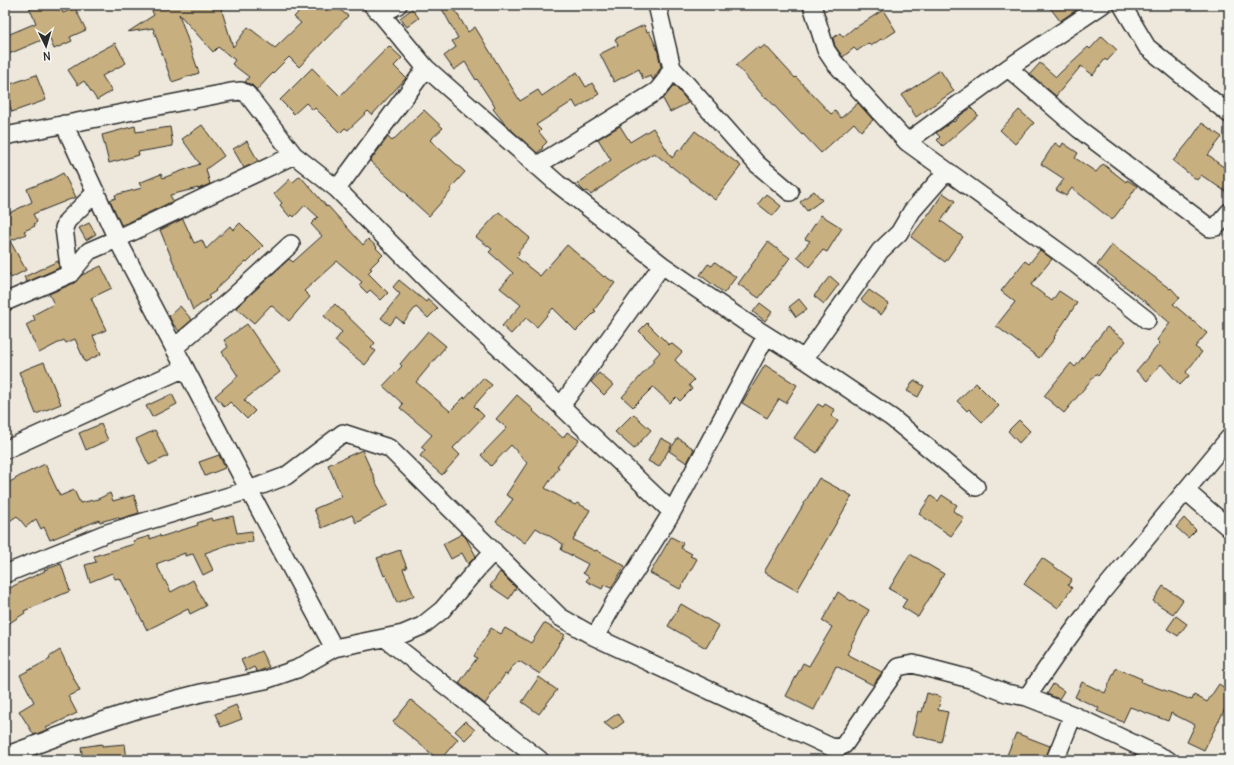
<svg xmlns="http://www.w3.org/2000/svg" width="1234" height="765" font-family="Delius,sans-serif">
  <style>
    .building { fill: #c7af7f; stroke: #2b2b2b }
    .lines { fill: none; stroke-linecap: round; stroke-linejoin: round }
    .minor-casing { stroke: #2b2b2b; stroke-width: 20 }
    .minor { stroke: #f6f6f2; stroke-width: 17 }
  </style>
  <rect width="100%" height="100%" fill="#ede8db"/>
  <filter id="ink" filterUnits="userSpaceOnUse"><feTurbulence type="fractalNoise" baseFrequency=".025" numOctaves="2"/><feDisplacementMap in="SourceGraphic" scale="8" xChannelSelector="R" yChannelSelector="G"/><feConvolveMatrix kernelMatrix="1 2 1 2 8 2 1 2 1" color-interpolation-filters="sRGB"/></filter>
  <g filter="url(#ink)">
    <path class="building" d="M28,5H60L63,13L75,8L86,30L70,37L72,41L54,49L49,37L9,54L5,45V36L36,23Z
      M149,5H220L233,47L248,27L275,48L301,23L294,17L305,5H334L348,16L299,67L289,57L268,78L257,90L252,85L245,82L249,77L232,64L235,60L218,47L213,52L179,14L199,73L172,82L153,28L128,32L154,15Z
      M445,5H452L468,32L475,27L520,101L538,90L542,96L577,72L586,87L592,83L599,94L577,108L573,101L536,125L541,130L539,132L547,142L542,147L543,148L537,153L505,124L493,109L495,107L477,79L476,80L465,62L454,70L444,56L456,47L452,41L458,38L441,7Z
      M1048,5H1083L1060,21Z
      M412,9L419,18L407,27L400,18Z
      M883,10L896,31L882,40L881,39L871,46L868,43L857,51L854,48L843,57L835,46L833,38L840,33L843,37L855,27V28Z
      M644,25L647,32L649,31L657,48L661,67L653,80L651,76L643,79L639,69L614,82L600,54L618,45L615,39Z
      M1102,36L1117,50L1107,61L1105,59L1093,75L1081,66L1056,96L1030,74L1040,63L1056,77L1062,71L1088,47L1090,49Z
      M115,43L126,63L102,76L112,91L97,100L84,81L78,85L68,70L89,57Z
      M765,45L795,78L796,77L831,114L835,111L841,118L858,103L873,120L861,131L854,123L821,153L803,134L802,135L766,97L765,98L736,65L758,46L760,49Z
      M389,46L402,58L394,66L406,78L372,115L368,111L348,130L345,128L340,133L315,108L313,110L306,103L294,114L280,100L312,68L340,96Z
      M940,70L954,91L916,117L902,95Z
      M36,75L46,100L12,112L5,94V86Z
      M674,85L685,98L688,103L670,112L663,99Z
      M971,108L978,115L943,146L937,140L940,137L936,133L953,121L954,122L962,114Z
      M424,110L443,128L430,140L465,172L450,189L452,190L429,216L407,196L408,195L370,161L388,137L392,141Z
      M1019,110L1034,123L1015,144L1000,130Z
      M1202,123L1222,137L1208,155L1214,159V160L1229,171V194L1201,175L1197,180L1173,161L1191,139Z
      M202,125L224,156L206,169L210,184L198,189V188L170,195L173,201L127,223L121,225L110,200L116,198L115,195L142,188L139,183L161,174L163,178L200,164L182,139Z
      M135,126L136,132L170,127L173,146L138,152L139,155L109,163L102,135Z
      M620,126L630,142L653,128L672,158L679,149L681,150L695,131L741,166L715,200L654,153L618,175L591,195L588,191L585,192L577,184L611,160L598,139Z
      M247,141L258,161L244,168L233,149Z
      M1055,143L1061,147L1063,143L1078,153L1075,158L1096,172L1103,164L1126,182L1127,180L1137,186L1127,201L1112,220L1072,188L1066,196L1056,190L1064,179L1041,164Z
      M63,173L76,197L33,214L37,222L34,224L35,226L24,231L26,234L10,241L26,270L11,278L5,266V215L32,202L27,189L52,179Z
      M300,176L327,207L328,206L363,245L368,239L377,247L376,248L383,255L370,268L372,269L368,273L388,293L381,300L370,290L367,293L359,285L362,282L337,261L304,291L310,297L289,321L271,305L254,323L236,308L289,259L293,262L322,236L311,224L318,217L305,205L294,217L292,215L290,217L280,205L282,203L274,194L290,179L293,182Z
      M814,191L822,200L807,211L800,202Z
      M943,193L955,201L941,221L963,237L945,262L911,237L929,213H930Z
      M766,194L781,206L773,216L758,204Z
      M499,212L530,238L518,252L520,253L516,257L540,276L567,245L604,277L605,276L615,283L594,310L596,311L576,331L553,308L537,327L526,318L511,334L502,326L521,305L500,288L513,273L489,252L492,249L476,237Z
      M821,215L842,228L827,252L823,250L809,267L797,257L810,241L805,239Z
      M183,219L194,243L202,240L206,249L230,226L233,230L240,223L263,246L247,262L246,261L215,290L216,291L208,296L210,298L193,310L160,230Z
      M89,223L96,234L86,240L79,228Z
      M768,242L790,258L759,298L738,284Z
      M1112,245L1170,289L1171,288L1180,298L1173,304L1207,333L1195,347L1202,352L1186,372L1189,376L1180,385L1161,364L1147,381L1136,371L1160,343L1157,340L1170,323L1148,304L1097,265Z
      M1040,250L1052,259L1031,285L1052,301L1059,291L1077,303L1054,337L1055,338L1039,358L996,326L1015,302L1001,291L1025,261L1029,264Z
      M58,261L59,268L27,282L24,277Z
      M715,262L736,277L724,293L700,275L708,264L712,266Z
      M101,266L112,288L91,298L106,330L93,336L101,354L85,362L75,339L66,343L64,340L39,353L26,325L35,320L33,315L54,304L49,294L74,283L82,275Z
      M830,276L839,284L824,304L814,296Z
      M399,280L426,302L428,299L438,308L428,318L416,307L403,323L396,317L390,325L381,318L400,294L393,287Z
      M869,290L889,304L881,315L861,300Z
      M799,299L807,309L796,317L789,307Z
      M760,303L772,312L765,321L753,312Z
      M335,304L375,343L371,348L376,351L365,365L335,341L342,332L324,316Z
      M180,306L192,320L179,331L173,324L169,316Z
      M647,323L669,345L671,343L682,352L675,360L694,380L689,385L692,389L680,401L676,397L670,403L653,387L633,407L622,397L654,361L653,360L660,352L639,331Z
      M247,324L280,372L244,400L255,411L247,419L230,402L225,407L215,396L238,376L222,352L228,347L224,340Z
      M1107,327L1126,341L1098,376L1096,374L1064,413L1044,396L1071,363L1075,367Z
      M428,331L446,346L416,382L450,411L464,397L465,398L483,378L492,385L474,406L484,416L453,448L460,455L442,475L420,456L425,450L421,447L432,435L400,408L403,404L383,386L402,366L400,364Z
      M44,362L61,404L36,414L19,372Z
      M765,365L797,385L786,403L779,399L767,418L742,403Z
      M599,373L613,385L604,395L591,382Z
      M914,380L924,386L918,397L907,391Z
      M976,383L999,406L982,422L969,409L967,411L957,401Z
      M172,394L177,404L152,417L146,406Z
      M517,395L534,410L533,411L563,438L567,432L579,440L557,466L559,467L545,488L575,505L577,503L590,510L573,540L595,551L596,550L625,566L611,588L604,585L602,589L586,581L589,577L583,573L588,564L561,550L563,544L536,528L525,543L496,522L513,499L506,495L527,463L511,445L491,466L481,455L507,428L496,419Z
      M818,404L823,407L825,404L835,410L831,416L838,421L817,453L794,438Z
      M633,414L651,430L634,449L615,432Z
      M1019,420L1030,431L1019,443L1008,431Z
      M101,424L108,440L86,450L79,433Z
      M155,430L168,456L149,465L136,439Z
      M661,438L672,444L659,467L648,461Z
      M678,438L694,449L687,463L669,451Z
      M362,450L375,479H374L388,505L356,523L352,515L322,528L314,509L342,497L328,465Z
      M219,455L225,468L205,476L199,462Z
      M45,464L60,496L74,490L80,503L98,499L110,493L113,501L134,495L139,513L119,519L118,517L100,522L99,520L50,540L44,527L41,529L36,519L26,527L17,516L5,524V485L20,476Z
      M819,478L852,496L797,591L764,572Z
      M942,495L957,505L953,511L964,518L951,536L919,514L931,496L938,501Z
      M233,516L237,533L252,531L253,542L230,544L205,553L213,570L203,575L193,554L185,556V553L156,564L171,592L193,580L206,606L190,614L188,609L147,630L120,578L115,579L112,573L90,582L85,565L96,562L94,556L134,544L133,541L150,536V539L160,535V537L198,525L197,523L211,518L212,521Z
      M1184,518L1196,530L1188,538L1176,527Z
      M462,534L466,538L476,556L468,564L462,553L451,559L443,544Z
      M671,537L683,543L681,548L692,554L690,556L697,559L680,589L650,573Z
      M400,550L407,568L403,569L414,596L397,603L386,575L384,576L377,558Z
      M910,554L944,574L918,617L902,607L907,599L889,589Z
      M1042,558L1072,579L1068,585L1072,588L1058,608L1024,584Z
      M61,564L70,591L24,611L25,613L5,626V591L17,584L45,571L44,570Z
      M500,572L516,588L509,599L490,586Z
      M1163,586L1183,600L1173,614L1153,601Z
      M838,592L851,601L852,600L869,610L851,645H852L847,654L882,672L873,685L836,666L814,710L786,696L803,663L809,666L832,627L822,621Z
      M681,604L719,626L706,648L668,626Z
      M1176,616L1187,624L1178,636L1167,629Z
      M544,623L565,635L540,674L519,661L511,668L507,675L505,674L485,704L459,683L477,658L474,656L491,628L501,634L505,628L531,643Z
      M60,650L80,691L68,696L77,713L46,728V730L34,735L19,711L34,702L20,675L50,659L49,657Z
      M261,651L269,667L257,672L254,667L246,671L241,660Z
      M1116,668L1142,679L1141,682L1192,700L1194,695L1207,702L1219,684L1229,691V701L1204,750L1187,742L1195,725L1171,713L1168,721L1130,707L1123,722L1097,711L1099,708L1075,697L1082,682L1105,693Z
      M539,677L557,690L539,714L522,702Z
      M1053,684L1064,691L1059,699L1047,694Z
      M927,693L941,697L938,710L948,712L941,742L912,735L918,711L922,712Z
      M411,700L458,739L440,760H439L393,722Z
      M236,705L242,719L221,727L215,714Z
      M618,713L624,722L613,730L604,723Z
      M465,721L475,730L465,740L455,731Z
      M1016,733L1050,746L1045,760H1005Z
      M102,744V746L125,744L127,760H83L81,747Z
      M1068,754L1082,760H1066Z"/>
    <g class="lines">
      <g class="minor-casing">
        <path id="minor" d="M372,5L381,14L426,68L558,184L662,265L744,321L804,359L892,418L976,487
          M812,5L826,50L834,62L907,142L1073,262L1147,320
          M1122,5L1147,47L1229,114
          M381,14L398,5
          M672,68L757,164L790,192
          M1008,68L1079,129L1210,228L1216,227L1229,212
          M64,124L117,239L249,490L334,648
          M5,136L231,92L241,91L247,94L294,155L337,189L435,288L561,406L672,512
          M907,142L1008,68L1102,5
          M536,166L657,91L665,81L672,68L657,5
          M337,189L426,68
          M70,274L89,251L117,239L294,155
          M5,302L70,274L64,228L67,221L96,192
          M174,348L231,299L291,244
          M804,359L880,251L899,233L912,211L947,171
          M561,406L662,265
          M5,450L185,368
          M1186,491L1229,528
          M5,574L104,534L249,490L286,476L343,433L389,448L560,617L595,637L831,747L838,748L844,745L898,667L913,664L970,679L1006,693L1027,697L1058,652L1102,592L1229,438
          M595,637L617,598L634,573L672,512L766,336
          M385,638L540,760
          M1027,697L1073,715L1168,760
          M5,756L81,728L139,709L201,693L265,680L297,669L334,648L403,634L422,626L442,610L478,568L494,551
          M1055,760L1073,715"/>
      </g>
      <use href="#minor" class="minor"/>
    </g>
  </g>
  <rect width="1234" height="765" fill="none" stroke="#f6f6f2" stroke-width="20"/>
  <rect x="10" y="10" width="1214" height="745" fill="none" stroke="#2b2b2b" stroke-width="1.5" filter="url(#ink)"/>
  <g transform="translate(46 46) rotate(175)" stroke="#f6f6f2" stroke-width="3" paint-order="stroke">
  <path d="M0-3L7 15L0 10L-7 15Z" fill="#2b2b2b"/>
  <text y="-6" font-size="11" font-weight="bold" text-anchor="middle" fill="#2b2b2b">N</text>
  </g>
</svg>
